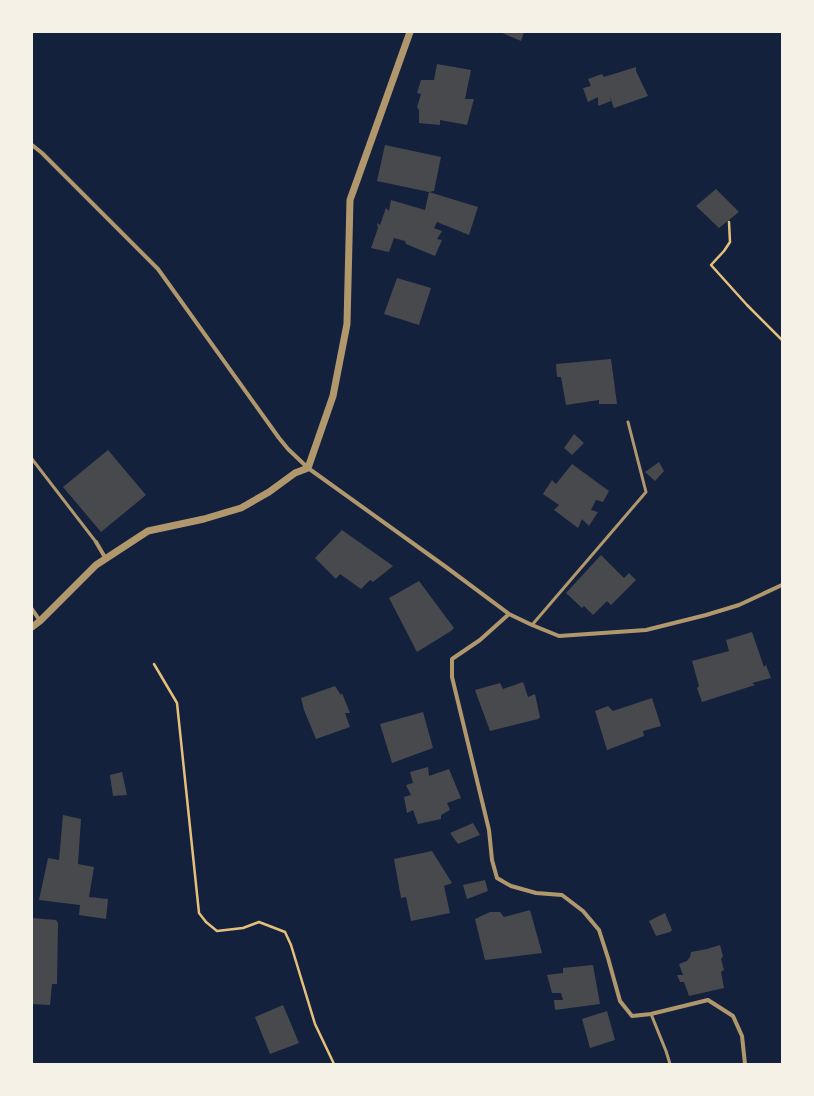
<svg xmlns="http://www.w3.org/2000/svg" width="814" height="1096" font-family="'PT Sans',sans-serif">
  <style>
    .building { fill: #48494c }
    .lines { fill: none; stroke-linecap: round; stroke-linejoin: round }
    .path { stroke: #e5c07b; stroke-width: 2.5 }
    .service { stroke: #b1986c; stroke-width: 3 }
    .minor { stroke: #b1986c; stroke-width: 4 }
    .tertiary { stroke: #b1986c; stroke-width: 7 }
  </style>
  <rect width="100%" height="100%" fill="#14213d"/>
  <path class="building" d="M500,32H524L521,41Z
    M437,64L471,70L465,99H474L467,125L440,120V125L419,123V110L417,107L421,94L417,93L421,80H434Z
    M636,67V71L648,96L614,108L609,94L611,101L598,106V97L588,102L583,88L591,86L588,79L602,74L604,77Z
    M385,145L441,157L434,191L429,192L478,207L469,235L437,222L434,228L442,231L437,239L442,240L435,256L406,244L405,241L394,238L389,252L371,248L378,228L377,223L380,225L386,208L389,211L391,200L425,210L429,192L377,181Z
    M716,189L739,212L719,228L696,206Z
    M397,278L431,288L419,325L384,314Z
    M611,359L617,404H599V400L566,405L561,377H557L556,364Z
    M574,434L584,443L572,455L564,448Z
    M108,450L146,495L101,532L63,487Z
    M659,462L664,471L655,481L645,472Z
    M572,464L609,491L603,502L596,500L591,510L598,512L589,526L582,519L578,528L554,510L559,505L543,494L552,480L556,484Z
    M342,530L393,566L373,582L370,580L361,589L340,574L336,579L315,558Z
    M601,555L624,578L629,573L636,580L611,605L607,601L593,615L584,606L582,608L566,593Z
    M419,581L454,628L451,631L417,652L389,598Z
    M752,632L764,667L766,665L771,678L752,683L755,685L702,702L697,688L699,686L692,661L729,651L726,640Z
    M523,682L528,697L535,694L540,717L538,719L490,731L475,690L500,683L503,689Z
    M335,686L341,695L342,693L350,713H345L350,727L316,739L304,710L301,698Z
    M652,698L661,726L643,731L644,736L607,750L595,711L608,706L613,711Z
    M423,712L433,748L392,763L380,724Z
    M428,767L429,776L449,769L461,798L447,803L450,810L441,815V819L418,824L413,810L407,813L404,797L411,795L406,785L413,783L410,772Z
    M122,772L127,795L113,796L110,775Z
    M63,815L81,819L78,864L94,867L89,897L108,899L106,919L79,915L80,905L39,900L48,858L59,860Z
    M473,823L480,835L458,844L450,833Z
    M432,851L452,883L444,886L450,913L411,921L406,897L401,898L394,859Z
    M485,880L488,891L467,899L463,885Z
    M530,910L542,953L485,960L475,919L490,912H500L504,917Z
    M665,913L672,930L670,932L656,936L649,921Z
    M32,918L56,920L58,923L57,984H52L50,1005L32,1004Z
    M720,945L723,956L721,959L724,970L721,972L724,988L689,996L684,982H680L677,975H683L679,964L687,961L690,957L691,952L707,949Z
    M593,965L600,1004L555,1010L554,1000H563L561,993H552L547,975L563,973V968Z
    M283,1005L299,1043L270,1054L255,1017Z
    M607,1011L615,1040L590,1048L582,1019Z"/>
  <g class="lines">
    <path class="path" d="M729,222L730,242L724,251L711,265L747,305L782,340
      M154,664L177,703L199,913L206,922L217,931L243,928L259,922L285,932L291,945L315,1024L334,1064"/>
    <path class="service" d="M32,459L96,542
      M532,625L646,492L628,422
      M651,1014L666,1051L670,1064"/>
    <path class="minor" d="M32,145L42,153L158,269L279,438L288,449L308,468L446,567L509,614L532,625L559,636L646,630L706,615L739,605L782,585
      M96,542L106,559
      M32,609L40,621
      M509,614L480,640L452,659V677L489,830L492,860L497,878L511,886L536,893L562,895L583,911L599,930L608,958L620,1001L632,1016L651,1014L708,1000L733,1016L742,1036L745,1064"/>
    <path class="tertiary" d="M32,627L40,621L96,565L148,531L204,519L241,508L269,492L295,473L308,468L333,396L347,324L350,200L410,32"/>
  </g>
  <rect width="814" height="1096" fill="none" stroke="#f6f1e7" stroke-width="66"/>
</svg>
